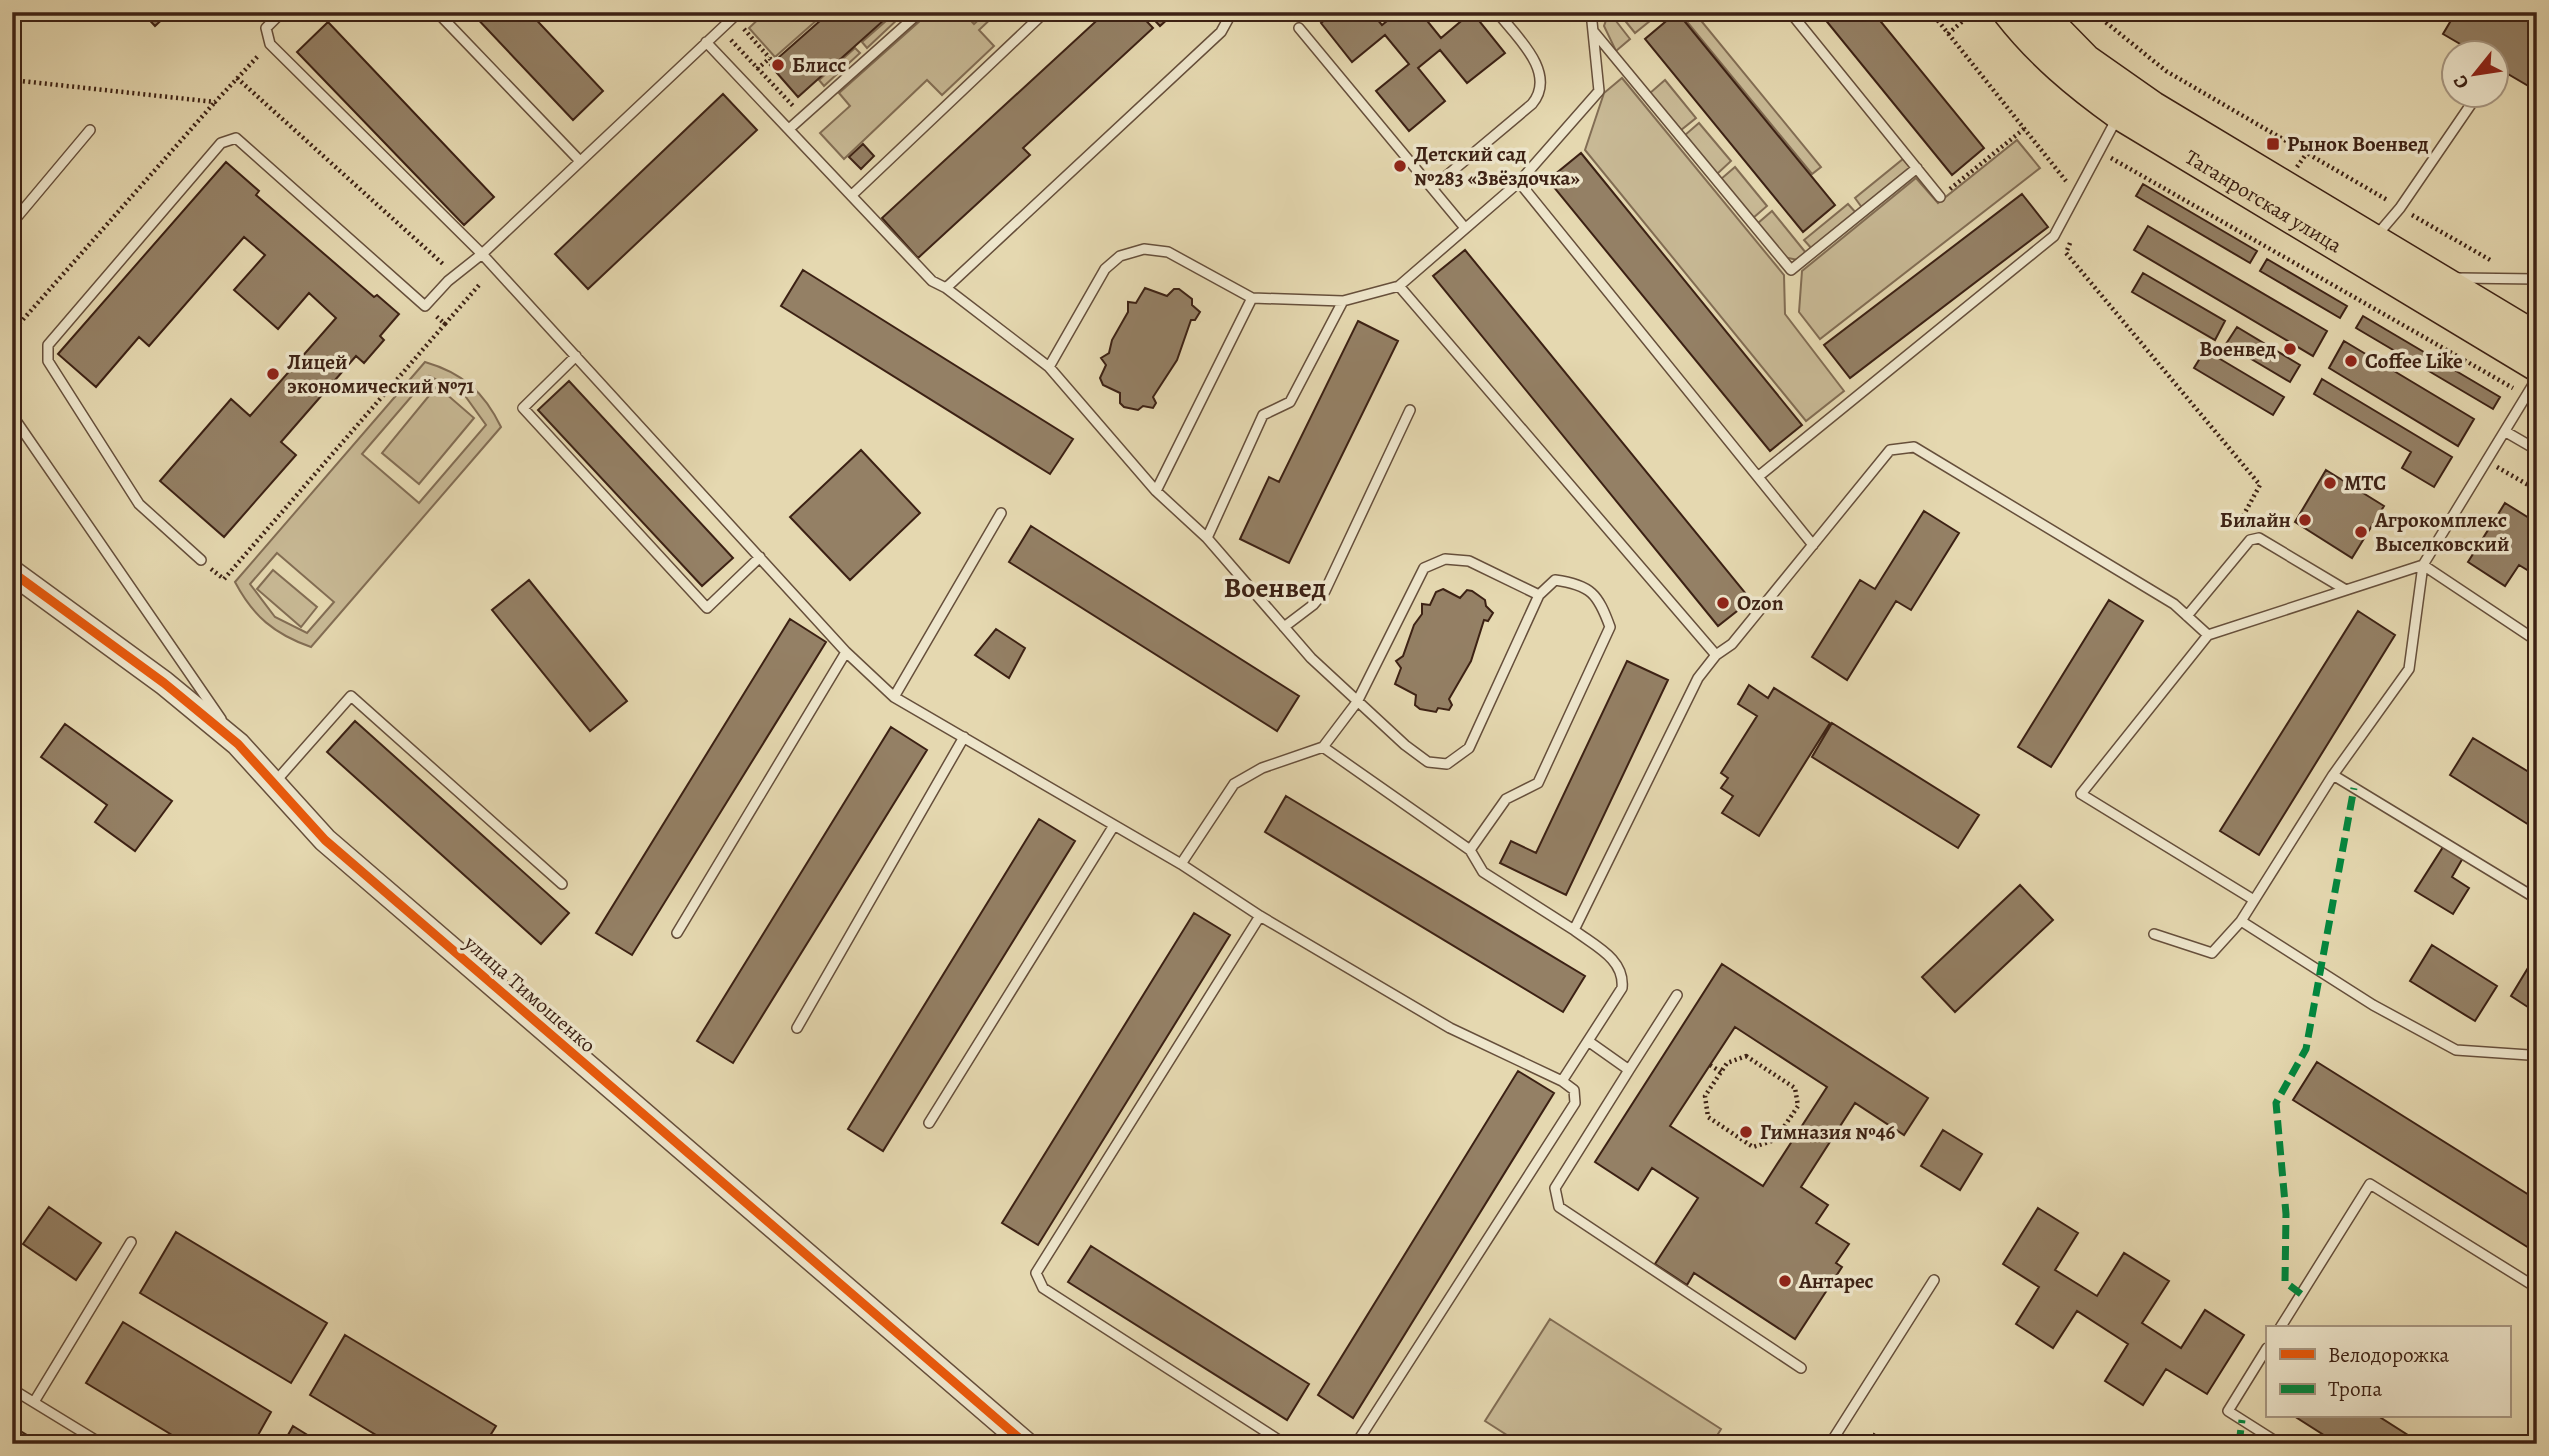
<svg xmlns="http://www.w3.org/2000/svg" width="2549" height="1456" font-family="Alegreya,serif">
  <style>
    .green { fill: #c8b995; stroke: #826d54; stroke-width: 2; fill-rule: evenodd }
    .building { fill: #948065; stroke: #3c2114; stroke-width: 2; fill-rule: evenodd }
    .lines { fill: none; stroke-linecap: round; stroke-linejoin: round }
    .service-casing { stroke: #664f3b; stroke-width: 12 }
    .tertiary-casing { stroke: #664f3b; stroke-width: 26 }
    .primary-casing { stroke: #3c2114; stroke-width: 33 }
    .path { stroke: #3c2114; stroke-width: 4.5; stroke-dasharray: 2 3.5; stroke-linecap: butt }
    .service { stroke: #eee6cc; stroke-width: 9 }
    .tertiary { stroke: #eee6cc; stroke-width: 23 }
    .primary { stroke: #e5d8b0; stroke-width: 30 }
    .quiet { stroke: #00873e; stroke-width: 7; stroke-dasharray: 14 7; stroke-linecap: butt }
    .cycleway-casing { stroke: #eee6cc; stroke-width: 13 }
    .cycleway { stroke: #e8590c; stroke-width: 9 }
    .poi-dot { fill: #8f2418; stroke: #eee6cc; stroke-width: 2.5 }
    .labels { text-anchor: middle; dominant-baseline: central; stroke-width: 7; stroke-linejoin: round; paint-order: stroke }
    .poi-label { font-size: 21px; font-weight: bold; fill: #3c2114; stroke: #eee6cc; text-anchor: start }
    .street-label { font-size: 21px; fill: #3c2114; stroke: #eee6cc }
    .district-label { font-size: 28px; font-weight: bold; fill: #3c2114; stroke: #eee6cc }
  </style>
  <rect width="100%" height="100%" fill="#e5d8b0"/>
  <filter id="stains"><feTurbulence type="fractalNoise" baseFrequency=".00286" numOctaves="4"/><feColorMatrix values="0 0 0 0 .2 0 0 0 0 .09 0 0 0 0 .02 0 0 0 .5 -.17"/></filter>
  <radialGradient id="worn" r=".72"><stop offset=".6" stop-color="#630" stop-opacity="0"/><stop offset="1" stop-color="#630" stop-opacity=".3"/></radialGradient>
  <path class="green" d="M766,12H826L775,57L749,28Z
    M930,12H963L974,24L987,12H998L979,30L994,46L942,95L927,80L844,159L820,133L850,106L839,93Z
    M1609,12L1630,39L1616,51L1604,26Z
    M1618,12H1661L1635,33Z
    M1679,12H1694L1821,167L1812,174Z
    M894,14L898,19L867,48L862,42Z
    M855,48L860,53L824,86L819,80Z
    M1622,78L1784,275L1785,314L1844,391L1806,421L1585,150L1604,93Z
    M1665,80L1696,118L1681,130L1650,93Z
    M1699,123L1731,161L1717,174L1685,135Z
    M2017,140L2040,168L1820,339L1799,312L1802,271L1916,178L1938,203Z
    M1903,159L1912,169L1863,209L1855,198Z
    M1735,167L1767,206L1753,218L1721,179Z
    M1848,204L1857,214L1813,250L1804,240Z
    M1772,211L1806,253L1798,260L1783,257L1757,224Z
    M425,362C463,373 484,392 501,427L311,647C274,634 253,616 235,582ZM429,376L463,393L486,425L419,503L362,454ZM277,553L334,602L307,633L275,617L250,584Z
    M437,386L474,418L419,484L382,453Z
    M273,570L317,607L301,627L257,589Z
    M1550,1319L1721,1429L1712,1444H1521L1485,1421Z"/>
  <path class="building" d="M142,12H170L155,26Z
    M471,12H529L603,91L573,120Z
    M830,12H893L798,97L770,65Z
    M1106,12H1138L1153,28L1023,148L1030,155L918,258L882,218Z
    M1147,12H1175L1178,15L1173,20L1170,17L1160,26Z
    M1335,12H1371L1382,25L1398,12H1420L1441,38L1472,12L1505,53L1467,83L1440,50L1418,68L1445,101L1409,131L1376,91L1409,64L1385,35L1352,62L1321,23Z
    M1677,12L1835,205L1803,232L1645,39Z
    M1819,12H1873L1984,148L1952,175Z
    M2456,12H2537V91L2496,67V52H2474L2443,34Z
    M328,22L494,197L464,225L297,52Z
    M723,94L757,130L588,289L555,254Z
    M863,144L874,156L861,169L849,157Z
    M1581,153L1802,425L1770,451L1548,180Z
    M226,162L259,191L256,195L374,297L377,295L399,314L380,336L384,340L364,363L356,356L281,442L296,455L224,537L160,481L231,399L250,416L336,318L309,293L278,329L234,290L265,255L244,237L149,346L139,337L96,387L58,354Z
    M2143,184L2257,251L2250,263L2136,196Z
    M2022,194L2048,227L1850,378L1824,345Z
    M2148,226L2327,331L2313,356L2134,250Z
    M1465,250L1751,600L1718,626L1433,276Z
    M2267,259L2347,306L2340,318L2260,271Z
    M803,270L1073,439L1050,474L781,306Z
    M2143,273L2225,321L2215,340L2132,292Z
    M1145,288L1167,296L1174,289H1179L1192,299V305L1200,312L1195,320H1191L1177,360L1153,397L1156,403L1153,408L1143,406L1138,410L1124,407L1120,403V393L1103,385L1100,378L1106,365L1101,358L1109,353L1112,340L1128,312V302L1136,303Z
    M2363,316L2500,397L2493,409L2356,328Z
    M1358,321L1398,341L1289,563L1240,539L1269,477L1279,482Z
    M2237,327L2300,365L2290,382L2226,344Z
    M2344,341L2474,419L2458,446L2329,368Z
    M2205,350L2284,397L2273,415L2194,368Z
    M2322,379L2452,457L2434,487L2402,468L2411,452L2314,394Z
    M569,381L733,558L702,586L538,410Z
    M861,450L920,513L850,580L790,517Z
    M2326,470L2384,506L2352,558L2295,522Z
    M2505,503L2537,523V576L2519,565L2505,586L2468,562Z
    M1924,511L1959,533L1911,610L1896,601L1847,680L1812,657L1860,580L1875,589Z
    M1031,526L1299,696L1277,731L1009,562Z
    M529,580L627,701L590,731L492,610Z
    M1443,589L1460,598L1467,590L1472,591L1485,600L1486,606L1493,613L1488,621L1484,620L1471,661L1449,699L1452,705L1449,710L1438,708L1436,712L1420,709L1415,705L1416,695L1395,684L1401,668L1396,661L1403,656L1414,625L1422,614V604L1430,605L1436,592Z
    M2109,600L2143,621L2051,767L2018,747Z
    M2358,611L2395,635L2259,855L2220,831Z
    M790,619L826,642L632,955L596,933Z
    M996,629L1025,648L1009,678L975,655Z
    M1627,661L1668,680L1566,895L1500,863L1511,841L1536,853Z
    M1749,685L1768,698L1774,688L1830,723L1759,836L1722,813L1733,796L1721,788L1728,778L1721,773L1757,716L1738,704Z
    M355,721L569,913L541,944L327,752Z
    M1832,723L1979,815L1958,848L1812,757Z
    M65,724L172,801L135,851L95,822L107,805L41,757Z
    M891,727L927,750L733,1063L697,1041Z
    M2473,738L2537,777V830L2450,775Z
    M1286,796L1585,976L1563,1012L1265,832Z
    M1039,819L1075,841L883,1151L848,1129Z
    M2445,844L2464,856L2452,877L2469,888L2453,914L2415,891Z
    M2020,885L2053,920L1955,1012L1922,977Z
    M1194,913L1230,935L1038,1245L1002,1223Z
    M2432,945L2497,986L2475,1021L2410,981Z
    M2534,958L2537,960V1013L2511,996Z
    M1722,964L1928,1098L1904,1135L1855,1103L1801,1187L1828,1205L1816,1223L1849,1244L1836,1263L1842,1267L1795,1339L1694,1273L1687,1285L1655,1264L1698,1198L1652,1168L1638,1190L1595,1162ZM1735,1027L1827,1087L1763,1186L1670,1126Z
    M2317,1062L2537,1200V1253L2293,1100Z
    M1518,1071L1554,1093L1353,1418L1318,1395Z
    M1943,1130L1982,1154L1960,1190L1921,1166Z
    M49,1207L101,1243L76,1280L23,1244Z
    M2038,1208L2078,1233L2055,1270L2097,1296L2124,1253L2169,1281L2142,1323L2181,1348L2205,1310L2244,1335L2207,1394L2166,1369L2143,1405L2105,1381L2128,1344L2077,1311L2053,1348L2016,1324L2039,1287L2003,1264Z
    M176,1232L327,1323L291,1383L140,1293Z
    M1091,1246L1309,1384L1287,1420L1068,1282Z
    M123,1322L271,1412L253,1444H187L86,1383Z
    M345,1335L496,1426L485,1444H391L310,1395Z
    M2294,1416H2378L2422,1444H2338Z
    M12,1426L42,1444H12Z
    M293,1426L322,1444H283Z
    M1874,1434L1889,1444H1868Z"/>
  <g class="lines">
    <g class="service-casing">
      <path id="service" d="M437,12L579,160
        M739,12L482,254L846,652L894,697L1181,864L1260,916L1450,1028L1562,1081L1574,1090L1575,1103L1356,1444
        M1591,12L1599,91L1519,182L1399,286L1716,655
        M1790,12L1940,197
        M1299,28L1465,228
        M1594,32L1791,270L1917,168
        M706,42L932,281L946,288L1221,32L1232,12
        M789,129L920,12
        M1519,182L1813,545
        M1432,188L1532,104C1558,73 1516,36 1497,12
        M852,195L1045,12
        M12,223L90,130
        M2377,235L2400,208L2478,94
        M2458,278L2537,279
        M946,288L1049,367L1156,491L1207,538L1311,658L1405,745L1428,762L1447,764L1469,748L1539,595L1555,580C1591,585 1598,594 1610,627L1538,783L1506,799L1470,850
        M576,356L523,408L707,608L760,557
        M1049,367L1105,269L1120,256L1144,249L1168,252L1252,298L1343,301L1399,286
        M12,415L221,719
        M2506,432L2537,450
        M1759,476L2054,236L2117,118
        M1156,491L1252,298
        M1207,538L1263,415L1290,402L1343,301
        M201,560L139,504L48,361V345L221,143L236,138L425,306L448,281L482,254L270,44L266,28L282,12
        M2187,616L2250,540L2259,538L2346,590
        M1284,627L1313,605L1325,591L1410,410
        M2208,635L2081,794L2254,900
        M2537,641L2423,565L2409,669L2333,775L2537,899
        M894,697L1001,513
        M1323,747L1470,850L1483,872L1574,930
        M2333,775L2241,921L2373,1005L2456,1050L2529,1055L2537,1059
        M275,782L351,696L562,884
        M1181,864L1234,784L1262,768L1323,747L1357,702L1424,568L1445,559L1469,561L1539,595
        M1260,916L1036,1273L1043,1288L1285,1444
        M677,933L846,652
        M2154,934L2212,953L2241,921
        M797,1028L964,737
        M1588,1041L1629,1070L1677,995
        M1629,1070L1555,1188L1559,1207L1801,1368
        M1562,1081L1622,988C1625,959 1595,946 1574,930L1698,678L1716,655L1732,644L1890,450L1914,447L2174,604L2208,635L2423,565L2537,378
        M929,1123L1113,827
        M2280,1328L2370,1184L2537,1288
        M2267,1348L2228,1411L2280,1444
        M12,1389L102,1444
        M34,1402L131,1242
        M1830,1444L1934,1280"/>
    </g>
    <g class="tertiary-casing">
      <path id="tertiary" d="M12,572L164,683L238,744L325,840L1026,1444"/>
    </g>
    <g class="primary-casing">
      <g id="primary">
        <path id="s1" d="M2008,12C2040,53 2077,84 2119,114L2537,366"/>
        <path d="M2039,12L2086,60L2153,107L2537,338"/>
      </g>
    </g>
    <path class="path" d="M1931,12L2066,181
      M2093,12L2166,71L2389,201
      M753,20L761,12
      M744,29L773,62
      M1948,34L1973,12
      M731,40L794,107
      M757,69L770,58
      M237,78L444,265
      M12,80L215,102L259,55
      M2111,158L2513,388
      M2297,167L2307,153
      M1950,189L2025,128
      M2412,215L2492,261
      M2070,243L2066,253L2260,485L2243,516L2246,525
      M445,324L480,284
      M12,332L215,102
      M2497,467L2537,490
      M211,569L224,579L445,324L436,316
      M1746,1056L1795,1088L1798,1106L1775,1140L1753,1147L1708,1117L1705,1096L1727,1063Z
      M1710,1065L1721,1072"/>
    <use href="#service" class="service"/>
    <use href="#tertiary" class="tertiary"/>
    <use href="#primary" class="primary"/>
    <path class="quiet" d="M2301,1294L2285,1282L2286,1214L2276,1103L2306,1049L2354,788
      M2239,1444L2242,1420"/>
    <g class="cycleway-casing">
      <path id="cycleway" d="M12,572L164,683L238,744L325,840L1026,1444"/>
    </g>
    <use href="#cycleway" class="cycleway"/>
  </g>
  <g class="poi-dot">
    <circle cx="778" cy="65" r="7"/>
    <rect x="2266" y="137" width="14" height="14" rx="3.5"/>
    <circle cx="1400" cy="166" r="7"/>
    <circle cx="2290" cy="349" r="7"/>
    <circle cx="2351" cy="361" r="7"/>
    <circle cx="273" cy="374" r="7"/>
    <circle cx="2330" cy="483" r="7"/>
    <circle cx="2305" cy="520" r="7"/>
    <circle cx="2361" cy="532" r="7"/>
    <circle cx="1723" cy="603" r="7"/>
    <circle cx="1746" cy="1132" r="7"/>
    <circle cx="1785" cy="1281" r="7"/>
  </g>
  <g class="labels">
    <g class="poi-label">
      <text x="792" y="65">Блисс</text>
      <text x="2287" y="144">Рынок Военвед</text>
      <text x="1414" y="154">Детский сад<tspan x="1414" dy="24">№283 «Звёздочка»</tspan></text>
      <text x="2276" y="349" text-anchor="end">Военвед</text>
      <text x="2365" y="361">Coffee Like</text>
      <text x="287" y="362">Лицей<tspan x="287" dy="24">экономический №71</tspan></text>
      <text x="2344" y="483">МТС</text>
      <text x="2291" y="520" text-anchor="end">Билайн</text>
      <text x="2375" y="520">Агрокомплекс<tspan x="2375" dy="24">Выселковский</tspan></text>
      <text x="1737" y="603">Ozon</text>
      <text x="1760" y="1132">Гимназия №46</text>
      <text x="1799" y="1281">Антарес</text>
    </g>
    <g class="street-label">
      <text stroke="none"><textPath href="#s1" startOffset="320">Таганрогская улица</textPath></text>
      <text transform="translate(530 994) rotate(41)">улица Тимошенко</text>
    </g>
    <g class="district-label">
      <text x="1275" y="588">Военвед</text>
    </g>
  </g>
  <rect width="2549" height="1456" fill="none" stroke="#e5d8b0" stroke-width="42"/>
  <rect x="14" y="14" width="2521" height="1428" fill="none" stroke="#3c2114" stroke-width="3.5"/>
  <rect x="21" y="21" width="2507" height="1414" fill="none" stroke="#3c2114" stroke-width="2"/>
  <rect x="2266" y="1326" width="245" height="91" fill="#eee6cc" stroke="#a79782" stroke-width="2"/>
  <rect x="2280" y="1349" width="35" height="10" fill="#e8590c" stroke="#a79782" stroke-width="2"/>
  <text x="2328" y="1362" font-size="21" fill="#3c2114">Велодорожка</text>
  <rect x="2280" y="1384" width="35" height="10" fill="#00873e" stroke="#a79782" stroke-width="2"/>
  <text x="2328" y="1396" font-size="21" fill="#3c2114">Тропа</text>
  <g transform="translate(2475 74) rotate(240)"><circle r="33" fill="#eee6cc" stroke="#a79782" stroke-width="2"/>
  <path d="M0-5L12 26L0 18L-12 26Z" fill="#8f2418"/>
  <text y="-10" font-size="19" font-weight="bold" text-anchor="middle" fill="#3c2114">С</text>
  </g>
  <rect width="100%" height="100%" filter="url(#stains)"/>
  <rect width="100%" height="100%" fill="url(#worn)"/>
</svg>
